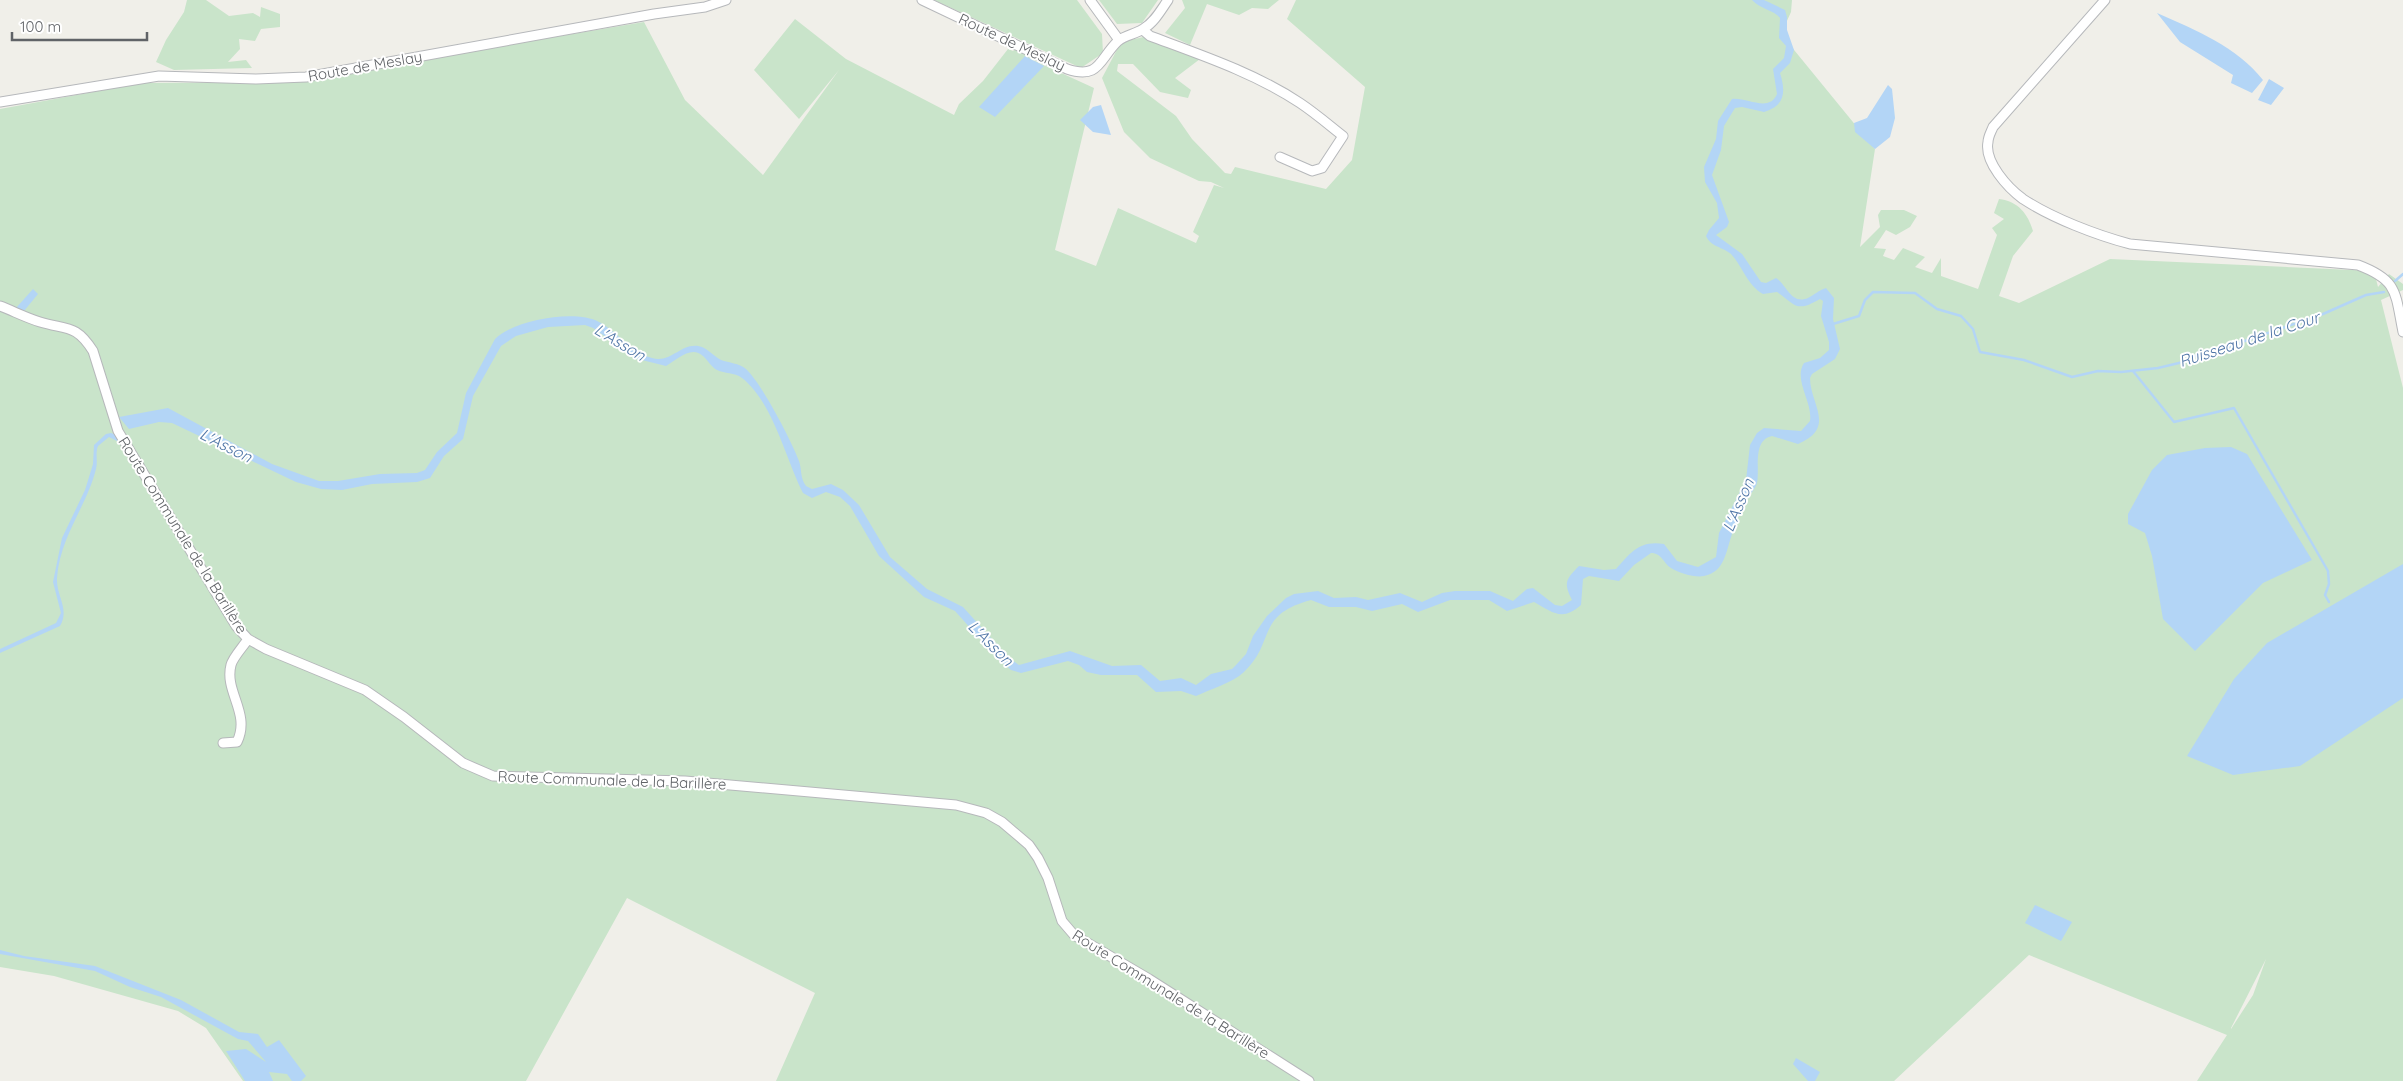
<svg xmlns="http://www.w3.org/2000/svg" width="2403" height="1081" font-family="Quicksand,sans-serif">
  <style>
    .green { fill: #c9e4ca; fill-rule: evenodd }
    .water { fill: #b3d5f6 }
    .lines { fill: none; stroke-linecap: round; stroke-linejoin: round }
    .stream { stroke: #b3d5f6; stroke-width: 2.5 }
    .minor-casing { stroke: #b6b8bb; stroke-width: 11 }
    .minor { stroke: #fff; stroke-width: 9 }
    .labels { text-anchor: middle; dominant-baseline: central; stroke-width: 4; stroke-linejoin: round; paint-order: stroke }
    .street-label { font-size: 15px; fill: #606367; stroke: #fff }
    .water-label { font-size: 16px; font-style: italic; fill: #5076a7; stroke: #fff }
  </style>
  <rect width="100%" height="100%" fill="#f0efe9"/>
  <path class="green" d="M187,0H206L229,16L253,13L260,17L261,7L280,14V27L261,29L255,41L239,39L240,49L228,62L246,60L252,68L174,70L156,62L166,40L184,12Z
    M934,0H1077L1102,34L1103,53L1081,68Z
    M1099,0H1158L1142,23L1117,24Z
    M1182,0H1279L1268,9L1252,8L1239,15L1207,4L1190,45L1165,33L1185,8Z
    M1296,0H1792L1791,12L1781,34L1875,149L1860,247L1880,227L1878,215L1881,210H1904L1917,216L1910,227L1896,235L1886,230L1874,248L1886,249L1883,256L1894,260L1903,248L1925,257L1915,267L1932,273L1941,258V276L1978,289L1997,235L1992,228L2004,219L1994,213L1999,199C2018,201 2028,214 2033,231L2013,256L1999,296L2019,303L2110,259L2374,271L2378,287L2389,274L2403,284V290L2381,300L2403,388V1081H2197L2227,1035L2029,955L1894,1081H776L815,993L627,898L526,1081H243L206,1028L178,1011L54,976L0,967V109L142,83L284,82L644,22L685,100L763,175L839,70L799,119L754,70L795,19L846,59L954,115L959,104L983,81L1008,49L1013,51L1015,49L1037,59L1035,61L1094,88L1055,250L1096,266L1118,208L1196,243L1199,236L1193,232L1214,185L1224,188L1211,182L1199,181L1150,158L1124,132L1102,78L1121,42L1148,36L1200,59L1175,78L1191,90L1188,98L1160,92L1133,64H1118L1117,71L1176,116L1192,139L1225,173L1231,174L1235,167L1326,189L1352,160L1365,87L1287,19ZM2266,959L2253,995L2231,1029V1028Z"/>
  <path class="water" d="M1752,0H1764L1785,10L1787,17V30L1794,50L1790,63L1780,73C1786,92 1785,106 1764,112L1742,107L1735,108L1724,126L1721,150L1712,175L1729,222L1727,227L1716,235L1742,254L1761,282L1766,283L1776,278C1787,285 1791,305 1808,298C1814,295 1819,290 1826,288L1834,298L1833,319L1840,349L1835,359L1812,374L1810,378C1810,404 1837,428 1798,444L1772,436C1752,440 1760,469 1757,483C1755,490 1748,496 1745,502C1740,512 1735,524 1732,534C1726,551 1725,572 1704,576C1696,578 1678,573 1671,568C1663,563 1662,553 1651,553L1634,565L1619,581L1589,576L1583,579L1581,605C1562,622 1552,612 1534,602L1507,611L1489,600H1450L1418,612L1402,604L1372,611L1356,607H1329L1311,600C1255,615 1276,642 1244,672C1232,683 1211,689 1196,696L1181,691L1156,692L1137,675H1101L1087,672L1079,665L1068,661L1021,673L1011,670L998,659L955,611L924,597L879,556L850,506L840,497L826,492L812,498L803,493C786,460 773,402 742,378C734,372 725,374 717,370C711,367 708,360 703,356C691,345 677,360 666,366L638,359L593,328L585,325L548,327L516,336L501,346L473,396L463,439L444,456L430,478L417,482L372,484L342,490L321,489L296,482L172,423L159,422L129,429L119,417L168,408L272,464L319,481H338L380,474L417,473L425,470L437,452L457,433L466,393L495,339C514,320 575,309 599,322C618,332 630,352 652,358C672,364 682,340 702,347C709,350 714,356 721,360C729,363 739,363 746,369C762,384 791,440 799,461C802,470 800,478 806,486L812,489L831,484L843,490L859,505L890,557L927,589L963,607L1009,658L1019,665L1070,651L1112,666L1141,665L1160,681L1181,678L1196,685L1211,674L1232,669L1236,665L1246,654L1253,636L1267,616L1286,598L1294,594L1318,591L1334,598L1356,597L1368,600L1400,593L1422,602L1442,593L1455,591H1490L1513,601L1527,589L1533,588L1555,605L1562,606L1572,600C1563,583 1566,579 1579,566L1604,570L1616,569C1631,552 1640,540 1664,544L1677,561L1698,567L1716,557L1719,533L1746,480L1750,445L1757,433L1764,428L1801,431L1810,421C1813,402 1793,380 1804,363L1820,358L1829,350V342L1821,316L1823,301L1820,299C1796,313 1796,305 1777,292L1763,294C1747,285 1743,267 1731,254C1723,247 1711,247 1706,236L1709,230L1719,218L1717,203L1705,182L1704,167L1716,139L1718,121L1732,99C1747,97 1769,113 1777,94L1773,69L1784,58L1786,46L1779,38L1780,18C1774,10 1760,9 1752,0Z
    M2157,13C2196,30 2237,47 2263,80L2252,93L2231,83L2233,75L2180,42Z
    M1025,56L1044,66L995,117L979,107Z
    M2269,79L2284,88L2271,105L2258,100Z
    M1888,85L1892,89L1895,118L1890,137L1875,149L1855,132L1854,123L1867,118Z
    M1101,105L1111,135L1093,132L1080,120L1093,107Z
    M33,289L38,294L24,311L16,308Z
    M111,433L119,436L121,443L109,437L98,446C95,453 98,461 96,469C87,506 60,536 57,578C56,596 70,609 60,626L0,653V649L56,623L61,613L53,582L62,538L85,490L93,464L94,445L106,434Z
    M2231,447L2247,454L2312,560L2263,583L2195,651L2163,619L2152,556L2145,533L2128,524V514L2152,470L2167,455L2205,448Z
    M2403,564V698L2300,766L2233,775L2187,756L2234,679L2267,643Z
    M2035,905L2072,922L2061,941L2025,923Z
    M0,950L24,956L95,966L181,1000L239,1032L258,1034L267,1047L279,1040L306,1076L301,1081H292L287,1074L269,1072L273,1081H245L226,1051L246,1049L266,1062L248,1041L238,1039L161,997L130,987L95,971L0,954Z
    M1796,1058L1820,1072L1815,1081H1808L1793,1064Z"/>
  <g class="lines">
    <path class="stream" d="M2395,281L2403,274
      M1833,324L1859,316L1865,300L1873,292L1915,293L1937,309L1961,316L1973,329L1980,352L2024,360L2072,377L2098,371L2121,372L2158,368L2183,362L2192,356L2204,355L2323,314L2366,295L2384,292
      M2133,371L2174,422L2234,408L2328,571L2329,584L2325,595L2329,602"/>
    <g class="minor-casing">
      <path id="minor" d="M922,0L1067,69C1100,80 1099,59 1118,41C1125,35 1136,34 1143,29C1154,23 1161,10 1168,0
        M1090,0L1119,40
        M2105,0L1993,127C1991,132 1988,137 1988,142C1984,162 2008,188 2023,199C2052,218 2096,235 2130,244L2358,265C2398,280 2395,292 2403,332
        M1143,30L1150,36C1201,55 1255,73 1300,103C1315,113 1329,125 1343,136L1322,168L1312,171L1280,157
        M0,102L159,76L256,79L306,77L654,14L705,7L726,0
        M0,306C13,311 27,318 40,322C67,330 76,324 93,351L118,431L236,626L248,639L266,649L365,690L404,717L463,763L493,776L685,781L956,805L986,813L1002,822L1029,845L1038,858L1048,878L1062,921L1074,935L1149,979L1309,1081
        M223,743L237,742C251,713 224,692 231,665C233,657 243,647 248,639"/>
    </g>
    <use href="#minor" class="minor"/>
  </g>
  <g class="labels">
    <g class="street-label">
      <text transform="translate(1012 42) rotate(25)">Route de Meslay</text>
      <text transform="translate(365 66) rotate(-10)">Route de Meslay</text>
      <text transform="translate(183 535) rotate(58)">Route Communale de la Barillère</text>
      <text transform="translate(612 780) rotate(2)">Route Communale de la Barillère</text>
      <text transform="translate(1171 994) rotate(32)">Route Communale de la Barillère</text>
    </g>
    <g class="water-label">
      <text transform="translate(2249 339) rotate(-18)">Ruisseau de la Cour</text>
      <text transform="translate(620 342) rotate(31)">L'Asson</text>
      <text transform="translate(226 445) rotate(27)">L'Asson</text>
      <text transform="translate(1738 505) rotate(-67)">L'Asson</text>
      <text transform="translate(991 643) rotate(45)">L'Asson</text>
    </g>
  </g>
  <path d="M12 32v8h135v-8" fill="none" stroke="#606367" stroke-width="2.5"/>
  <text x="20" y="32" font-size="15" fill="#606367" stroke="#ffffff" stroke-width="4" paint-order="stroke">100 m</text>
</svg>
